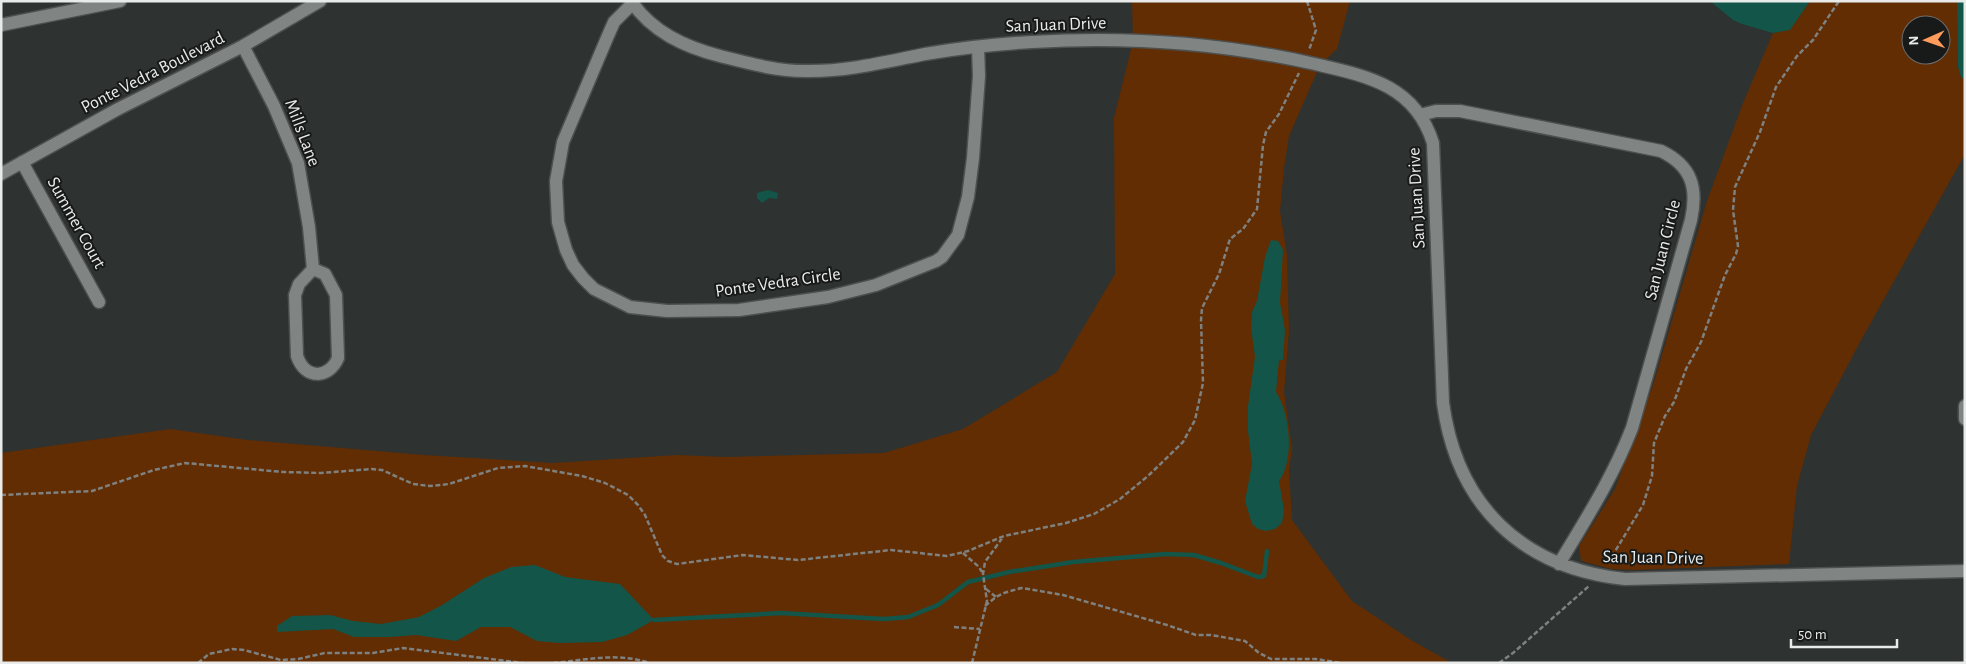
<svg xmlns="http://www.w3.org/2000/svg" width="1966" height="664" font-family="'Alegreya Sans',sans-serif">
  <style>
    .green { fill: #622d02; fill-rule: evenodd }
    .water { fill: #135549 }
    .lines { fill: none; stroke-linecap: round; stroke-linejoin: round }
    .stream { stroke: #135549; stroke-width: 4.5 }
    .minor-casing { stroke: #4d504f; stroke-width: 15 }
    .path { stroke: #7e8180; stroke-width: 2.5; stroke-dasharray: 5 2.5; stroke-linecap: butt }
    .minor { stroke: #808583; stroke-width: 12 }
    .labels { text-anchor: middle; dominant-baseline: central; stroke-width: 4; stroke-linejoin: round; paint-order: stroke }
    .street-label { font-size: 18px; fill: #e8ebea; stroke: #181919 }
  </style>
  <rect width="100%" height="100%" fill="#2e3231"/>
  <path class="green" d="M1132,1H1350L1337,49L1320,65L1289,136L1284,168L1280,211L1287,255L1289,331L1284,392L1292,448L1289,471L1292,520L1352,601L1411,640L1452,663H1V453L170,429L247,440L424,455L553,463L677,455L725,457L884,453L963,429L1057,372L1115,274L1114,118L1133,41Z
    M1810,1H1957L1958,67L1961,77L1965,80V154L1860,342L1811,435L1797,486L1789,564L1635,570L1611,569L1581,561L1579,546L1615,489L1654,382L1707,201L1743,103L1773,33L1790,29ZM1911,25H1941V55H1911Z"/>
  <path class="water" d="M1710,1H1810L1790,30L1773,33L1742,24L1733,20Z
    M1957,1H1965V80L1961,77L1958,67Z
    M768,190L778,193L777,199L769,198L762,203L757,198V193Z
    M1271,240L1278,241L1283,250L1280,303L1285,330L1283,360H1279L1276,392C1290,413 1295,460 1279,481L1284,510L1282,523L1275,529L1266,531L1258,529L1252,524L1245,501L1252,464L1248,431V406L1255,357L1251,328L1252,312L1257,301L1265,257Z
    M535,565L565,577L620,584L654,620L627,635L602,642L560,643L537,641L510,627H481L456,641L416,635L390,637H354L333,629L277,632V626L292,616L330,615L353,621L381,624L419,617L442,605L484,578L511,567Z"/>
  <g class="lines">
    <path class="stream" d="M654,620L781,613L884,619L908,617L938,605L968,582L1009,572L1073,562L1165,554L1194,555L1221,563L1258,577L1264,576L1267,551"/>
    <g class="minor-casing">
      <path id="minor" d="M631,1C652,32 685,47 720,56C748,63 776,71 805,71C846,72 885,62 925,54C960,48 996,44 1032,42C1126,36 1222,43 1315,64C1367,76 1415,85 1433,143L1443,403C1457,506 1522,568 1625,579L1965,571
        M632,4L614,22L607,38L563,142L556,181L558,222L566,250L573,265L583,278L594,289L630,307L667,311L739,310L828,297L876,285L936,261L942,257L958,235L968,197L973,158L979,76L978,47
        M1,25L120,1
        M243,46L274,106L298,163L309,227L313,269
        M1420,115L1436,111H1460L1661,151C1692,166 1698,188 1691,220L1632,428C1613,477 1586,519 1559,564
        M22,162L99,302
        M1,174L118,109L243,46L320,1
        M313,269L325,274L336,295L338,358C329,379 305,380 297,356L295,295L299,284Z
        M1965,406V419"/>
    </g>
    <path class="path" d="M1307,1L1316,30L1309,50
      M1,495L92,491L154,470L185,463L283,472L321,473L372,469L382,470L413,484L430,486L449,484L498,468L525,466L582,476L605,483L628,495L638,505L645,515L662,555L668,561L677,564L743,555L798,560L891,550L947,556L968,551L1004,536L1066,523L1094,514L1120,499L1148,476L1183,442L1195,420L1203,383L1201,320L1202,308L1219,274L1230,239L1243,229L1257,209L1263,145L1266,132L1279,114L1299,73
      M963,553L979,567L982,572
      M1608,563L1643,505L1652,476L1654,443L1665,416L1674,402L1686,369L1701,342L1725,275L1736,254L1738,246L1733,210L1735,187L1760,132L1776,87L1797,56L1813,40L1839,1
      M986,589L996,597
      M985,606L996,597L1004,593L1021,588L1028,589L1063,595L1167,625L1196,635H1211L1245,641L1259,653L1271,659H1316L1341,663
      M954,627L980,629
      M198,663L209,654L232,649L244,650L281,660L298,659L325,653H373L403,648L523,663
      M553,663C587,660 616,652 650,663
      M972,663L987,601L983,574L985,562L1003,537
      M1499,663L1513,653L1589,586"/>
    <use href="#minor" class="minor"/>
  </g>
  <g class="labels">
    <g class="street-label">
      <text transform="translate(1056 25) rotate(-2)">San Juan Drive</text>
      <text transform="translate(153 73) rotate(-27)">Ponte Vedra Boulevard</text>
      <text transform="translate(302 133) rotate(69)">Mills Lane</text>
      <text transform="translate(1417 198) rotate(-93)">San Juan Drive</text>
      <text transform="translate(76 223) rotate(61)">Summer Court</text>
      <text transform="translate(1663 250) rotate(-76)">San Juan Circle</text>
      <text transform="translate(778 283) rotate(-8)">Ponte Vedra Circle</text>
      <text transform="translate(1653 558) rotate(1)">San Juan Drive</text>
    </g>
  </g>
  <rect width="1966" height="664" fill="none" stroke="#e8ebea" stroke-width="5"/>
  <g transform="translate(1926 40) rotate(268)"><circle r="24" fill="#181919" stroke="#6b6d6d"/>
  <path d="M0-4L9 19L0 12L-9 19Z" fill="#ff9b5b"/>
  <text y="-8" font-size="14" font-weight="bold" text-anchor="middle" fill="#e8ebea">N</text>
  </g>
  <path d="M1791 639v8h106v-8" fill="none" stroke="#e8ebea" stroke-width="2.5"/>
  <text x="1798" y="639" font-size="15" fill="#e8ebea" stroke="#181919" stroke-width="4" paint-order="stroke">50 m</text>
</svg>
